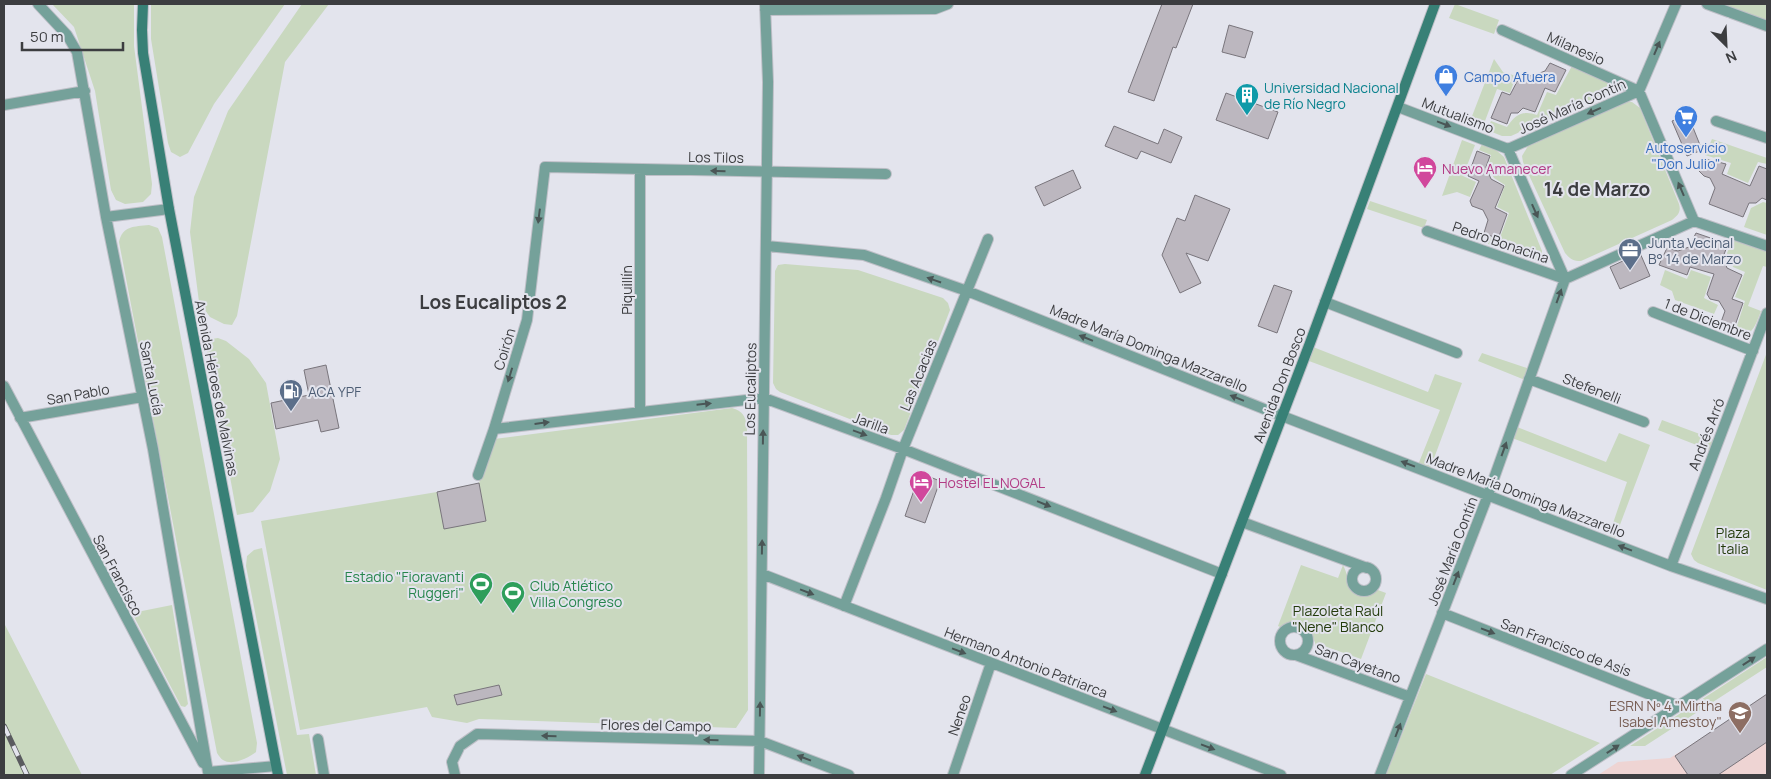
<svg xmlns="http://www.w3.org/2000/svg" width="1771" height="779" font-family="Manrope,sans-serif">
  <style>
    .education { fill: #eed4d3 }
    .green { fill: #c9d8bf }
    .building { fill: #bcb7bf; stroke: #79757c }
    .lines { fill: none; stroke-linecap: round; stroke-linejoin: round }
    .street-casing { stroke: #bebfc7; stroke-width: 12 }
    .secondary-casing { stroke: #bebfc7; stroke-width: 12 }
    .street { stroke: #75a19a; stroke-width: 10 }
    .secondary { stroke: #388076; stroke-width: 10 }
    .rail-casing { stroke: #5a5b5f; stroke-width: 5.5 }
    .rail { stroke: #e3e4ed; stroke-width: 4; stroke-dasharray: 11; stroke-linecap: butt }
    .oneway { fill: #4a5656 }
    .labels { text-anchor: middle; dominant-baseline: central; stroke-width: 4; stroke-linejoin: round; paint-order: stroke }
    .street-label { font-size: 14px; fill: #3c3d40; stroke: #e3e4ed }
    .shop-label { font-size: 14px; fill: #366cbe; stroke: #e3e4ed; text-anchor: start }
    .culture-label { font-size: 14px; fill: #0d838f; stroke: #e3e4ed; text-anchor: start }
    .hotel-label { font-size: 14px; fill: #b23c85; stroke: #e3e4ed; text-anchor: start }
    .service-label { font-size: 14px; fill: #4e5e75; stroke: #e3e4ed; text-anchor: start }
    .park-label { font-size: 14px; fill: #233b0b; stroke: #e3e4ed }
    .leisure-label { font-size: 14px; fill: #27864d; stroke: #e3e4ed; text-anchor: end }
    .education-label { font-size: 14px; fill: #785e54; stroke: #e3e4ed; text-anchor: end }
    .district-label { font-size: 19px; font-weight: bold; fill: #3c3d40; stroke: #e3e4ed }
  </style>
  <rect width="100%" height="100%" fill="#e3e4ed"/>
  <path class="education" d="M1767,694V775H1598L1618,762L1670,758L1705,736L1709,742L1743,711Z"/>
  <path class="green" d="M52,4H134V46L152,184L151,194L143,202L125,204L116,200L111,190L95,91L74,27Z
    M151,4H285L214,104L188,153L180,157L171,152L168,143L151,39Z
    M302,4H329L285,62L237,316L232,325L224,324L210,317L199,302L190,232L194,197L228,111Z
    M1455,4L1499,20L1494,34L1449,18Z
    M1723,4H1763L1767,5V21Z
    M1494,59L1503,72L1516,76L1510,93L1497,89L1482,129L1469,124Z
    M1572,66L1613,82L1614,89L1511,136H1502L1487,130L1491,121L1507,127C1515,114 1524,110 1537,115L1547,92L1556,95Z
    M1626,102H1632L1640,108L1679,204C1681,211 1679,215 1672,220L1581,261C1573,261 1570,259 1565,253L1523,162L1522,156L1528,146Z
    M1712,139L1767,158V164L1758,162L1748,183L1727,174L1731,163L1705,155Z
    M1462,140L1475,145L1463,176L1476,182L1470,197L1457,192L1442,196Z
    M1482,144L1496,150L1504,157L1542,251V259L1539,261L1488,244L1485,235L1499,240L1509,213L1497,207L1505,185L1494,178L1488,167L1491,155L1479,150Z
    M1370,201L1427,220L1424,228L1367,209Z
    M1763,202L1767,203V235L1744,227L1751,208Z
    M149,225L158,228L162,237L257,743L256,752C248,758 233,766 223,760C221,759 219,756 217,753L119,242C123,225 134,227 149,225Z
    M1733,240L1767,252V267L1763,266L1748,306L1761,311C1756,324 1752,340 1735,332L1745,301L1735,297L1745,272L1733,267L1727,253Z
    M785,264L858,270L943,298L948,303L950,310L904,430L898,435H891L780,392L776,389L773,383L775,271L778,265Z
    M1665,270L1687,279L1691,270L1711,277L1704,298L1718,305L1714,314L1675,300L1672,291L1660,285Z
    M218,338L226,341L249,359L266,383L280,459L270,491L253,512L237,515L205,340Z
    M1313,347L1428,392L1435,374L1462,383L1430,469L1418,465L1440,410L1309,361Z
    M1767,352V590L1698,563L1694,560L1691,554Z
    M1482,353L1530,369L1525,380L1478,361Z
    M732,408C743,411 745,416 747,426L748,710L736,728L479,719L467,723L432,717L427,707L300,730L261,521L437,492L479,483L494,439Z
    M1662,420L1716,440L1712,451L1658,430Z
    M1517,427L1606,462L1619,433L1650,445L1615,538L1609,535L1627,482L1512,438Z
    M262,548L297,735L309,734L316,775H287L246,566L247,556L254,550Z
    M1301,565L1338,578L1343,565C1350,578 1347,594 1366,594L1375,589L1386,593L1361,659L1324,646L1319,657C1315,642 1312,625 1294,623L1282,628L1278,626Z
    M172,605L188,704L185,707L181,706L132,613Z
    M4,623L82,775H4Z
    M1767,657V667L1645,746H1630Z
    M1426,674L1600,743L1550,775H1386Z"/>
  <path class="building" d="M1162,4H1193L1176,48L1173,47L1154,101L1128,92Z
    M1229,25L1253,32L1245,58L1222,52Z
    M1550,63L1566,70L1555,92L1545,88L1535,112L1523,108L1518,113H1511L1507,124L1491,118L1502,92L1510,95L1521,74L1532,76L1545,71Z
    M1226,93L1278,112L1268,139L1216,120Z
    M1688,115L1702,150L1687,156L1672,121Z
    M1114,126L1158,144L1164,129L1182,137L1171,163L1141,151L1137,159L1105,146Z
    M1477,151L1490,156L1486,167L1491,179L1504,186L1495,208L1507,214L1498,239L1484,233L1488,220L1483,210L1472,206L1470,201L1479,181L1468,176Z
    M1702,158L1726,164L1722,174L1750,186L1759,166L1767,169V200L1762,198L1756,203H1749L1743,217L1709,204L1715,188L1710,178L1704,176L1699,171Z
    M1073,170L1081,188L1044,206L1035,187Z
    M1195,195L1230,209L1208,261L1186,253L1201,283L1180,293L1162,255L1177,218L1185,221Z
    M1696,233L1728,244L1723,257L1727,268L1742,275L1732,299L1743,303L1733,331L1720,325L1725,311L1719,301L1710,299L1707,294L1714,274L1690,267L1687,275L1659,265L1667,248L1678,251L1689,247Z
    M1640,253L1650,276L1620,289L1610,267Z
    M1274,285L1292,291L1277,333L1258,326Z
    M326,365L339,428L321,432L318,420L276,429L271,403L309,395L304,370Z
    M920,473L940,481L925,523L905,516Z
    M479,483L486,521L444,529L437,492Z
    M499,685L502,695L457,705L454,695Z
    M1767,694V742L1718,775H1688L1675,756Z"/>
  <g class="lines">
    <g class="street-casing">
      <path id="street" d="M38,4L67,35L77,52L106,217L153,449L208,772L276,766
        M1707,4L1767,26
        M765,10L935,9L948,4
        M1502,30L1639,91
        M1639,91L1694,221L1565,279L1508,149L1639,91L1676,4
        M4,105L85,91
        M1398,107L1508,149
        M1716,121L1767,138
        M640,169V411
        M106,217L169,209
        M1694,221L1767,246
        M766,246L864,255L967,291L1282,416L1671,566L1767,599
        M1325,302L1457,353
        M1653,312L1753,351
        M1529,379L1644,422
        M4,386L203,763
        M20,418L142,397
        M494,429L764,398L903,449L1222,574
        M478,475L494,429L527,320L545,167L886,174
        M1242,522L1367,568
        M1671,566L1767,313
        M1352 579a12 12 0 1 1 24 0a12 12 0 1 1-24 0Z
        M762,574L1281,775
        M844,606L886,498L903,449L988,239
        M1442,613L1679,706
        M1280 641a14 14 0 1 1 28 0a14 14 0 1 1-28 0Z
        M1296,655L1410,697
        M318,739L324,775
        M455,775L452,762L460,746L477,734L760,741L849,775
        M759,775L768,82L765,4
        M953,775L991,663
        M1380,775L1488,495L1565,279L1427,231
        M1571,775L1767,649"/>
    </g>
    <g class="secondary-casing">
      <path id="secondary" d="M143,4L142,30L143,53L169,209L278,775
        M1145,775L1310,343L1435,4"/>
    </g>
    <use href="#street" class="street"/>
    <use href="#secondary" class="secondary"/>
    <g class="rail-casing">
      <path id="rail" d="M4,726L27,775"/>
    </g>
    <use href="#rail" class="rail"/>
  </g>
  <defs><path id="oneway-solid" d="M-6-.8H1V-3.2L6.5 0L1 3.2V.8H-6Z" transform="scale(1.25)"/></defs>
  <g class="oneway">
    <use href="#oneway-solid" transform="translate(1657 48) rotate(-67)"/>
    <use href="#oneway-solid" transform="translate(1594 111) rotate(156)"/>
    <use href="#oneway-solid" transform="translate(1444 124) rotate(21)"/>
    <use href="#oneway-solid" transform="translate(718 171) rotate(-179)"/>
    <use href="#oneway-solid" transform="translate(1681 189) rotate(-113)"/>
    <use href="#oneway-solid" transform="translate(1535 211) rotate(66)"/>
    <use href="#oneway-solid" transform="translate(539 216) rotate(97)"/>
    <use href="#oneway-solid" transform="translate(934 280) rotate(-161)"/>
    <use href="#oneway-solid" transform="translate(1559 296) rotate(-70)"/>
    <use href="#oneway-solid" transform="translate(1086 338) rotate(-158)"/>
    <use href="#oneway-solid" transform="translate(510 375) rotate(107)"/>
    <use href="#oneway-solid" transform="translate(1237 398) rotate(-158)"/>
    <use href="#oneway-solid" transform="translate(704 404) rotate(-6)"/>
    <use href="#oneway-solid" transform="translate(542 423) rotate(-7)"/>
    <use href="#oneway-solid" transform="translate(860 433) rotate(20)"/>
    <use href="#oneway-solid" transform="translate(763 437) rotate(-89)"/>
    <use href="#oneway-solid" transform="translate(1504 449) rotate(-70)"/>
    <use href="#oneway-solid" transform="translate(1408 464) rotate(-159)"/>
    <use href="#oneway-solid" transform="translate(1044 504) rotate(22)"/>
    <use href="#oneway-solid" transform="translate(762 547) rotate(-89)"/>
    <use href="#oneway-solid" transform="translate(1625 548) rotate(-159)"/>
    <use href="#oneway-solid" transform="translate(1456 578) rotate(-69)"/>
    <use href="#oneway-solid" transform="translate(807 592) rotate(21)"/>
    <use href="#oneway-solid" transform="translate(1488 631) rotate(21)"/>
    <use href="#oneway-solid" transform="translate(959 651) rotate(21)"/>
    <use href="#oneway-solid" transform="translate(1749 661) rotate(-33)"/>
    <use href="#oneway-solid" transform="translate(760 709) rotate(-89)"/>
    <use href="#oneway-solid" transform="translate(1110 709) rotate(21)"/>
    <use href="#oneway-solid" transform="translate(1398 730) rotate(-69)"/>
    <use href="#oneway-solid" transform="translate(549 736) rotate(-179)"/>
    <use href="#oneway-solid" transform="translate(711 740) rotate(-179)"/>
    <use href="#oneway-solid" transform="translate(1208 747) rotate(21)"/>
    <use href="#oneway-solid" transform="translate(1613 749) rotate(-33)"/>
    <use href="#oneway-solid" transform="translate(804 758) rotate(-159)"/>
  </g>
  <defs>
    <g id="shop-pin" transform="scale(1.25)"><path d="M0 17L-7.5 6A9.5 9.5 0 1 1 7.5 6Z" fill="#3f7fe0" stroke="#e3e4ed"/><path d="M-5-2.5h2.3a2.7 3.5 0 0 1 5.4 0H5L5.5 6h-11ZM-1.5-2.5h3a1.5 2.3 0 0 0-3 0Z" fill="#fff"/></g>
    <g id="building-pin" transform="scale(1.25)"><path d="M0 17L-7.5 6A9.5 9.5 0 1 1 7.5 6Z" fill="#0f9aa8" stroke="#e3e4ed"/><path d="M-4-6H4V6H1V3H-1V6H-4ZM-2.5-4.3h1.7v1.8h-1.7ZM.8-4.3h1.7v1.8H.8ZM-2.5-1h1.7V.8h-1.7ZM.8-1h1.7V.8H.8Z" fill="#fff"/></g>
    <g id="supermarket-pin" transform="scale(1.25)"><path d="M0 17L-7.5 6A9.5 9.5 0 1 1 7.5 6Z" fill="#3f7fe0" stroke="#e3e4ed"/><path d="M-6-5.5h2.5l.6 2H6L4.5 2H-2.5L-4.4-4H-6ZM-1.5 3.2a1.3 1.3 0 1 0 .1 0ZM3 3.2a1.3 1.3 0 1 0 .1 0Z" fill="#fff"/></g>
    <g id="hotel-pin" transform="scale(1.25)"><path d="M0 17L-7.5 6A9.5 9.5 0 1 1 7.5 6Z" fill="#d1479c" stroke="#e3e4ed"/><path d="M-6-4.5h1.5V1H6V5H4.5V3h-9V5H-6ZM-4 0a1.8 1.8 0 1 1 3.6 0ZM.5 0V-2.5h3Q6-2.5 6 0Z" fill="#fff"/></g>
    <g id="office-pin" transform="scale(1.25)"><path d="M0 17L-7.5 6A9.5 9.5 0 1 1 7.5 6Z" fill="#5c6f8a" stroke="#e3e4ed"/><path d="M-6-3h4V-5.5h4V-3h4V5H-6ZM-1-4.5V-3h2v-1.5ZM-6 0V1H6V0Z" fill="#fff"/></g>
    <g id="fuel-pin" transform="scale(1.25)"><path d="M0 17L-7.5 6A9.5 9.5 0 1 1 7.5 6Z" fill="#5c6f8a" stroke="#e3e4ed"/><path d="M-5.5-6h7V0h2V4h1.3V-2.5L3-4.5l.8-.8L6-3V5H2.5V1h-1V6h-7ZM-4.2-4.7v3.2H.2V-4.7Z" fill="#fff"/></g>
    <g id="stadium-pin" transform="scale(1.25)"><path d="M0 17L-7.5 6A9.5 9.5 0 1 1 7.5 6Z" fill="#2e9e5b" stroke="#e3e4ed"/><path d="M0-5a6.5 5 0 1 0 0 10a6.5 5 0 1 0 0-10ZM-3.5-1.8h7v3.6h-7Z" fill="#fff"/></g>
    <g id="school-pin" transform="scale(1.25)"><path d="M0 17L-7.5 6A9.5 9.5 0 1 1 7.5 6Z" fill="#8d6e63" stroke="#e3e4ed"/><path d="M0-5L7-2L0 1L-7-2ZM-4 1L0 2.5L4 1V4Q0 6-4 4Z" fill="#fff"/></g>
  </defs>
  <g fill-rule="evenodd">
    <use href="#shop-pin" x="1446" y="76"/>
    <use href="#building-pin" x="1247" y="95"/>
    <use href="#supermarket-pin" x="1686" y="117"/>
    <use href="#hotel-pin" x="1425" y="168"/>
    <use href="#office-pin" x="1630" y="250"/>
    <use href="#fuel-pin" x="291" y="391"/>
    <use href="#hotel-pin" x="921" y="482"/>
    <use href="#stadium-pin" x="481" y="584"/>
    <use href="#stadium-pin" x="513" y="593"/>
    <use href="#school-pin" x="1740" y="713"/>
  </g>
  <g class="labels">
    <g class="street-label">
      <text transform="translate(1576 48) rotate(24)">Milanesio</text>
      <text transform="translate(1572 106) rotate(-24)">José María Contín</text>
      <text transform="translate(1458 115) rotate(21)">Mutualismo</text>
      <text transform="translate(716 157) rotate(1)">Los Tilos</text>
      <text transform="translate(1501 242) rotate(19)">Pedro Bonacina</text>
      <text transform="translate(626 290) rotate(-90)">Piquillín</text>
      <text transform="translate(1708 319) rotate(21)">1 de Diciembre</text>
      <text transform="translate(1149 348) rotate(22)">Madre María Dominga Mazzarello</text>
      <text transform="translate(504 349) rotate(-73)">Coirón</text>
      <text transform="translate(918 375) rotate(-68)">Las Acacias</text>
      <text transform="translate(152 378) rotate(79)">Santa Lucía</text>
      <text transform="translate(1279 385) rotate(-69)">Avenida Don Bosco</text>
      <text transform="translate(217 388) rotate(79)">Avenida Héroes de Malvinas</text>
      <text transform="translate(1592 388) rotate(21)">Stefenelli</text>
      <text transform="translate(750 389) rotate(-89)">Los Eucaliptos</text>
      <text transform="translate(78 394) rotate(-10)">San Pablo</text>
      <text transform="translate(871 423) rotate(20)">Jarilla</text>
      <text transform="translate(1706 434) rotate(-69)">Andrés Arró</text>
      <text transform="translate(1526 495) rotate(21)">Madre María Dominga Mazzarello</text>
      <text transform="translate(1452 551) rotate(-69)">José María Contín</text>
      <text transform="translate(118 575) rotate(62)">San Francisco</text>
      <text transform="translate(1566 647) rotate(21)">San Francisco de Asís</text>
      <text transform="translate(1026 662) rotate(21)">Hermano Antonio Patriarca</text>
      <text transform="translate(1358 663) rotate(20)">San Cayetano</text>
      <text transform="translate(959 715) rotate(-71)">Neneo</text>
      <text transform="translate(656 725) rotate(1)">Flores del Campo</text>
    </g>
    <g class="shop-label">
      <text x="1464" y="76">Campo Afuera</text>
      <text x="1686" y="147" text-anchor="middle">Autoservicio<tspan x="1686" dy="16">"Don Julio"</tspan></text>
    </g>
    <g class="culture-label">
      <text x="1264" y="87">Universidad Nacional<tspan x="1264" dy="16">de Río Negro</tspan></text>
    </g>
    <g class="hotel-label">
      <text x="1442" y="168">Nuevo Amanecer</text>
      <text x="938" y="482">Hostel EL NOGAL</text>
    </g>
    <g class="service-label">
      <text x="1648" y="242">Junta Vecinal<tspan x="1648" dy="16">B° 14 de Marzo</tspan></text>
      <text x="308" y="391">ACA YPF</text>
    </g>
    <g class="park-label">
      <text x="1733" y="532">Plaza<tspan x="1733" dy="16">Italia</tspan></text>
      <text x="1338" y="610">Plazoleta Raúl<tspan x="1338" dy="16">"Nene" Blanco</tspan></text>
    </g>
    <g class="leisure-label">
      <text x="464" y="576">Estadio "Fioravanti<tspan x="464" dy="16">Ruggeri"</tspan></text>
      <text x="530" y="585" text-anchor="start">Club Atlético<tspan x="530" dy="16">Villa Congreso</tspan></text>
    </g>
    <g class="education-label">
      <text x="1722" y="705">ESRN Nº 4 "Mirtha<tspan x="1722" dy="16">Isabel Amestoy"</tspan></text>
    </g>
    <g class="district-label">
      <text x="1597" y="189">14 de Marzo</text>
      <text x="493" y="302">Los Eucaliptos 2</text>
    </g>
  </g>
  <rect width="1771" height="779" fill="none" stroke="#3c3d40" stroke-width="10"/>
  <g transform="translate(1726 45) rotate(156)" stroke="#e3e4ed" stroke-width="4" paint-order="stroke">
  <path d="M0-4L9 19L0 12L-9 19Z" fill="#3c3d40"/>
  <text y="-8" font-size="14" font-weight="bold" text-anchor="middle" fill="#3c3d40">N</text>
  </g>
  <path d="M22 42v8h101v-8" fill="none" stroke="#3c3d40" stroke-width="2.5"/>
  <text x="30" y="42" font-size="15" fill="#3c3d40" stroke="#e3e4ed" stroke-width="4" paint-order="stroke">50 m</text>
</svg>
